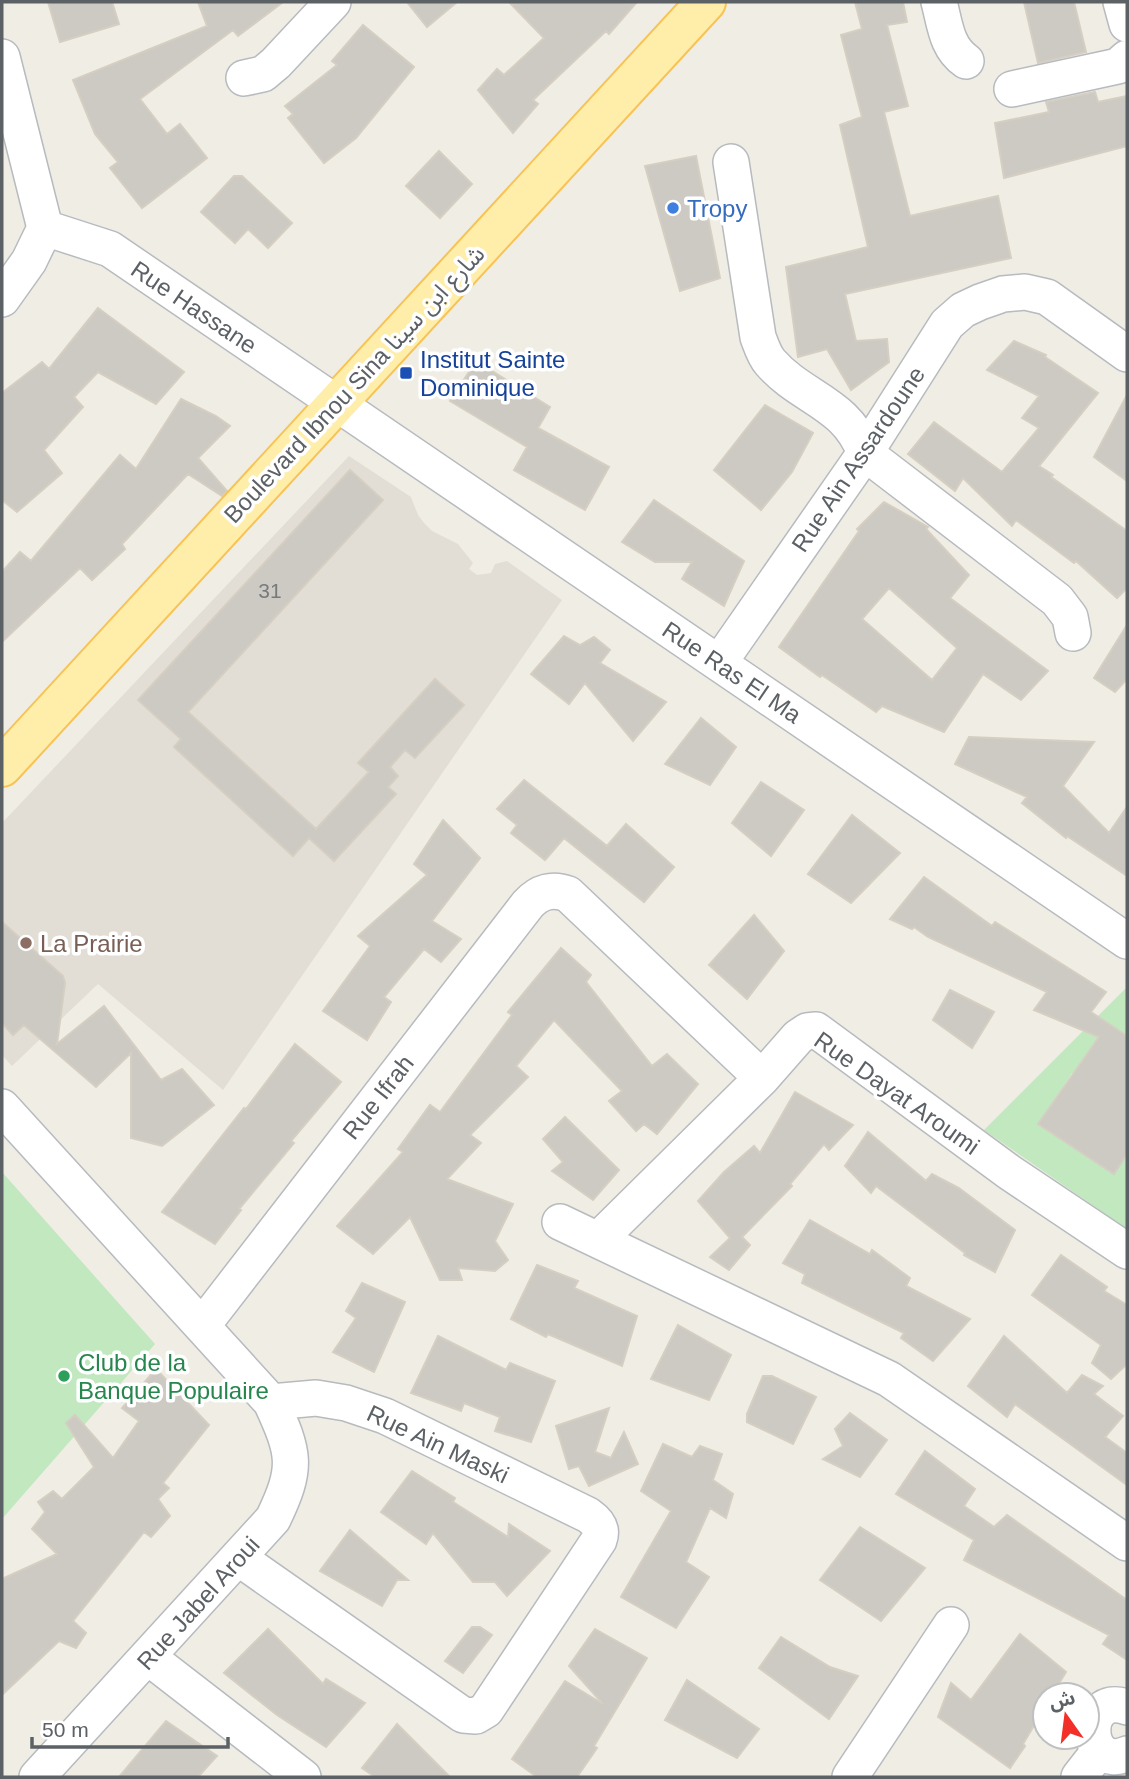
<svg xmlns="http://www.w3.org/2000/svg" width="1129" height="1779" font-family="Arial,'Noto Sans Arabic',sans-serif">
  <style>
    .education { fill: #e2ded5 }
    .green { fill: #c2e8c0 }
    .building { fill: #cdc9c3; stroke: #d5cec2; stroke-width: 2; fill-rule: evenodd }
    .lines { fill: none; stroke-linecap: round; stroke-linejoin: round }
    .minor-casing { stroke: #b7bbbf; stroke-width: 38 }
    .major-casing { stroke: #f8c355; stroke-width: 42 }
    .minor { stroke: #fff; stroke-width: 35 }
    .major { stroke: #ffedaa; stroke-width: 38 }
    .shop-dot { fill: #3f7fe0; stroke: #fff; stroke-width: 2.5 }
    .transit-dot { fill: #1a4fb4; stroke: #fff; stroke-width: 2.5 }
    .education-dot { fill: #8d6e63; stroke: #fff; stroke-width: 2.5 }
    .leisure-dot { fill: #2e9e5b; stroke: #fff; stroke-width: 2.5 }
    .labels { text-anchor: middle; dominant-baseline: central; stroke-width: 7; stroke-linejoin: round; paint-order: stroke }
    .number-label { font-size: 21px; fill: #787b7d }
    .shop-label { font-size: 24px; fill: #366cbe; stroke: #fff; text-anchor: start }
    .street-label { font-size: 24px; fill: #5c6166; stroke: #fff }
    .transit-label { font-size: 24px; fill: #164399; stroke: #fff; text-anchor: start }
    .education-label { font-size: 24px; fill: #785e54; stroke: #fff; text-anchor: start }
    .leisure-label { font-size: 24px; fill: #27864d; stroke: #fff; text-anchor: start }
  </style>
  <rect width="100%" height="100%" fill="#f0ede4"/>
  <path class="education" d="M349,456L411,497L418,515L424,523L432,531L458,544L473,563L469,569L477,575L491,573L495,564L507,561L562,600L223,1090L98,984L12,1066L2,1055V823Z"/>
  <path class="green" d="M1127,987V1036L1119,1031L1076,1075L1072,1073L1039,1124L1114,1174L1127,1154V1229L984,1130Z
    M2,1172L155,1344L2,1519Z"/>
  <path class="building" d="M48,2H112L119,24L60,42Z
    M198,2H283L238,36L233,30L140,99L167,134L180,124L207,158L142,208L110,168L118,162L95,134L73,80L207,26Z
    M407,2H457L427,27Z
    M509,2H637L609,34L606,31L533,100L538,104L513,133L478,90L497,69L504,75L544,38Z
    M855,2H903L907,22L887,25L908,106L884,112L910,216L998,196L1011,258L845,294L856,341L887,339L889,362L851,390L827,349L798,357L786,267L868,247L840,125L862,117L841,35L862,29Z
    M1024,2H1074L1086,52L1038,63Z
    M363,25L414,67L356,138L324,163L288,118L293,114L285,106L337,65L332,61Z
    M1095,92L1098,102L1127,96V146L1004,178L995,123L1049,112L1046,102Z
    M439,151L472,184L440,218L406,186Z
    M696,156L720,278L680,291L645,166Z
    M234,176H242L292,223L268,248L248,229L235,243L201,212Z
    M98,308L184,372L156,404L98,372L74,397L83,407L44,450L62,473L17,512L2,500V393L42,362L49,369Z
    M1014,341L1046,355L1045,357L1098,393L1039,466L1053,475L1051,477L1127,531V588L1117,598L1076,561L1074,563L1016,520L1012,526L963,478L955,491L908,454L934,422L1002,472L1039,428L1022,418L1039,396L987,370Z
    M476,361L550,407L538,428L609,467L585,510L514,470L527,447L450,401Z
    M1127,395V481L1094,457Z
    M181,399L216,416L230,426L198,458L227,491L222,496L188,474L122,544L125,549L92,580L80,568L2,642V572L20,552L31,561L120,455L136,469Z
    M765,405L813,433L792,472L761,510L714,470Z
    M350,470L383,500L188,712L316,829L369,772L358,763L435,679L464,705L415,758L405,750L390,767L398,776L388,787L396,794L334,861L309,838L293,856L174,747L181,739L138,700Z
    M654,500L744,561L724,606L682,579L692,562H655L622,542Z
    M884,502L928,527L926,529L969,575L950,598L1048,671L1021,700L983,674L944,732L882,706L876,712L822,675L820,677L779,647L859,531L857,529ZM889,588L957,648L932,680L862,619Z
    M1127,625V679L1115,692L1094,678Z
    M564,636L580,645L594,637L610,650L600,663L666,702L633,741L585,683L569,704L531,674Z
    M701,718L736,747L710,785L665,764Z
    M969,737L1094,742L1063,786L1109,833L1127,807V876L1067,836L1066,838L1022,803L1027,797L955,764Z
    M524,780L607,846L626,824L674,867L644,902L564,838L545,860L511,833L517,825L497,809Z
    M761,782L804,810L771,856L732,823Z
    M852,815L900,853L851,903L808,874Z
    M443,820L480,858L432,921L461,939L441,962L424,949L384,997L391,1002L367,1040L323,1011L370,946L358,936L427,875L414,864Z
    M924,877L992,926L995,922L1106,992L1091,1012L1127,1036V1154L1114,1174L1038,1124L1099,1037L1034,1010L1047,992L928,937L914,927L912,929L890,919Z
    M754,915L784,951L747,999L709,965Z
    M2,922L63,976L65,983L57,1044L104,1006L161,1080L182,1069L214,1105L162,1146L131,1138V1053L96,1087L24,1025L13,1035L2,1023Z
    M561,948L591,975L586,982L652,1066L667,1054L698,1084L657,1134L644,1124L636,1131L609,1101L622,1091L554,1020L516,1066L528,1077L470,1135L481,1143L447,1179L513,1204L495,1241L508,1260L495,1271L458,1268L462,1280H440L410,1217L373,1254L337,1226L403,1152L398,1149L430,1105L440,1112L512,1015L508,1012Z
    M950,990L994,1012L972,1048L933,1020Z
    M295,1044L341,1082L291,1141L294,1143L239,1209L241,1210L215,1244L162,1212L244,1108L246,1109Z
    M795,1092L853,1125L829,1150L824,1144L790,1184L792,1186L742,1237L750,1245L729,1270L710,1257L730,1238L698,1201L724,1172L754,1146L760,1153Z
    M565,1117L619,1170L593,1200L552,1171L563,1162L543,1139Z
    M868,1132L926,1181L932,1174L959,1188L1015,1230L995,1272L964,1255L965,1253L876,1186L871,1193L845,1166Z
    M810,1220L870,1254L872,1250L910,1278L906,1286L970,1319L933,1361L901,1338L904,1333L802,1283L805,1274L783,1263Z
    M1061,1255L1107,1287L1104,1291L1127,1305V1364L1111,1379L1092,1363L1101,1345L1032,1295Z
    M537,1265L578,1281L574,1288L637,1316L622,1366L548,1334L546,1337L511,1319Z
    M362,1283L405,1302L374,1372L333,1352L356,1318L346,1311Z
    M678,1325L731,1355L709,1400L651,1379Z
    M438,1336L506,1370L510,1363L555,1381L531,1442L495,1431L500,1417L464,1403L461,1411L411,1393Z
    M1004,1336L1067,1393L1082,1375L1103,1386L1094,1394L1123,1416L1105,1437L1127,1453V1485L1015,1404L1007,1417L968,1386Z
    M156,1369L209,1425L163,1483L169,1488L158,1499L170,1516L151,1537L144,1532L73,1621L86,1633L76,1648L59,1641L2,1695V1579L57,1554L32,1529L45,1512L38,1502L53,1491L62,1499L94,1467L66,1423L75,1415L113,1458L139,1421L122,1408Z
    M763,1376H772L816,1397L793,1444L747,1422V1414Z
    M609,1408L595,1452L611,1458L624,1432L638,1464L589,1486L579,1466L569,1469L556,1426Z
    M850,1413L887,1440L860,1477L823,1459L843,1446L835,1429Z
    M663,1444L692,1457L700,1446L722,1454L713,1480L733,1494L726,1518L710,1508L686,1562L709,1577L676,1628L621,1597L671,1511L641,1491Z
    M925,1451L975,1489L964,1506L994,1527L1007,1515L1127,1600V1660L1103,1644L1109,1635L964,1560L974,1540L896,1494Z
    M412,1471L455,1498L453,1502L508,1537L509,1524L550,1551L507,1596L495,1582H473L433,1533L426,1544L381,1512Z
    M860,1527L925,1568L881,1621L820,1580Z
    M350,1530L408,1580H397L382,1606L320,1571Z
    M472,1627H480L492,1635L463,1673L445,1661Z
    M268,1629L323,1684L326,1679L365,1703L326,1747L277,1715L224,1673Z
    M595,1629L647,1658L594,1746L597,1748L577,1777H537L512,1759L565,1681L603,1704L569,1666Z
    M1020,1634L1066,1672L1052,1695H1045V1707L1023,1744L1025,1746L1010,1768L938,1717L951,1683L971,1700Z
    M781,1637L830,1667L858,1676L829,1719L759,1668Z
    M687,1680L759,1729L737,1758L665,1720Z
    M166,1721L217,1756L198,1777H119Z
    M397,1724L450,1777H375L362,1768Z"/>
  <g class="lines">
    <g class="minor-casing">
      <path id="minor" d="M939,2C945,24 946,47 966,61
        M1121,2L1127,24
        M2,57L45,228L29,261L2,299
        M244,78L263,74L276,63L333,2
        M1012,89L1118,66L1127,58
        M731,162L758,337C761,345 764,355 770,362C802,399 846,402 865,453L1057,600L1070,617L1073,633
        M45,228L110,249L1127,941
        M719,663L865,453L947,324L963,310L980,302L1003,294L1025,292L1047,297L1127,354
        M2,1107L271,1402C295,1454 298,1467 273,1519L37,1777
        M560,1222L889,1379L1127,1543
        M599,1239L762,1078L798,1037L807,1031L816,1030L1009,1172L1127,1251
        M202,1326L528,904C539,892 552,888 568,894L762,1078
        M240,1559L463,1715L476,1716L486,1710L599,1540C603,1529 598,1522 588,1515L385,1416L346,1403L316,1398L271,1402
        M148,1657L303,1777
        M1127,1707C1080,1691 1083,1772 1127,1754
        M850,1777L951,1625
        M1079,1777L1100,1750"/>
    </g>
    <g class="major-casing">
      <path id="major" d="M2,767L706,2"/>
    </g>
    <use href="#minor" class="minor"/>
    <use href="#major" class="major"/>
  </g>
  <circle class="shop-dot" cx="673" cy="208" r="7"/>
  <rect class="transit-dot" x="399" y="366" width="14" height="14" rx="3.5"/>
  <circle class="education-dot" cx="26" cy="943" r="7"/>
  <circle class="leisure-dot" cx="64" cy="1376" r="7"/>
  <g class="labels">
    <g class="number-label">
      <text x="270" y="590">31</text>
    </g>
    <g class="shop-label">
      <text x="687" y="208">Tropy</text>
    </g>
    <g class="street-label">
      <text transform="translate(194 307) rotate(34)">Rue Hassane</text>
      <text transform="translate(354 384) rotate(-47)">Boulevard Ibnou Sina شارع ابن سينا</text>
      <text transform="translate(858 459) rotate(-56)">Rue Ain Assardoune</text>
      <text transform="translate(732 672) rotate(34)">Rue Ras El Ma</text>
      <text transform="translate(897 1093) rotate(35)">Rue Dayat Aroumi</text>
      <text transform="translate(378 1097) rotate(-52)">Rue Ifrah</text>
      <text transform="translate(438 1444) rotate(25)">Rue Ain Maski</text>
      <text transform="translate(198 1603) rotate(-48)">Rue Jabel Aroui</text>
    </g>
    <g class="transit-label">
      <text x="420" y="359">Institut Sainte<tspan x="420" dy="28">Dominique</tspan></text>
    </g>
    <g class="education-label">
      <text x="40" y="943">La Prairie</text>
    </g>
    <g class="leisure-label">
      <text x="78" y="1362">Club de la<tspan x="78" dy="28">Banque Populaire</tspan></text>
    </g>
  </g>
  <rect width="1129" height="1779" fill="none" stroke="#5c6166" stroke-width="7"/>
  <g transform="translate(1066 1716) rotate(346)"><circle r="33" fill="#ffffff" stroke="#bec0c2" stroke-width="2"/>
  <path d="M0-5L12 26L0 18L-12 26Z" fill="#f22f28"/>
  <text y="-10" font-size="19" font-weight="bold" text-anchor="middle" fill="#5c6166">ش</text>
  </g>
  <path d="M32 1737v10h196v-10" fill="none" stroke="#5c6166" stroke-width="3.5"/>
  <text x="42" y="1737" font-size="21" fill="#5c6166" stroke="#ffffff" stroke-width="5" paint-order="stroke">50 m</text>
</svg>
